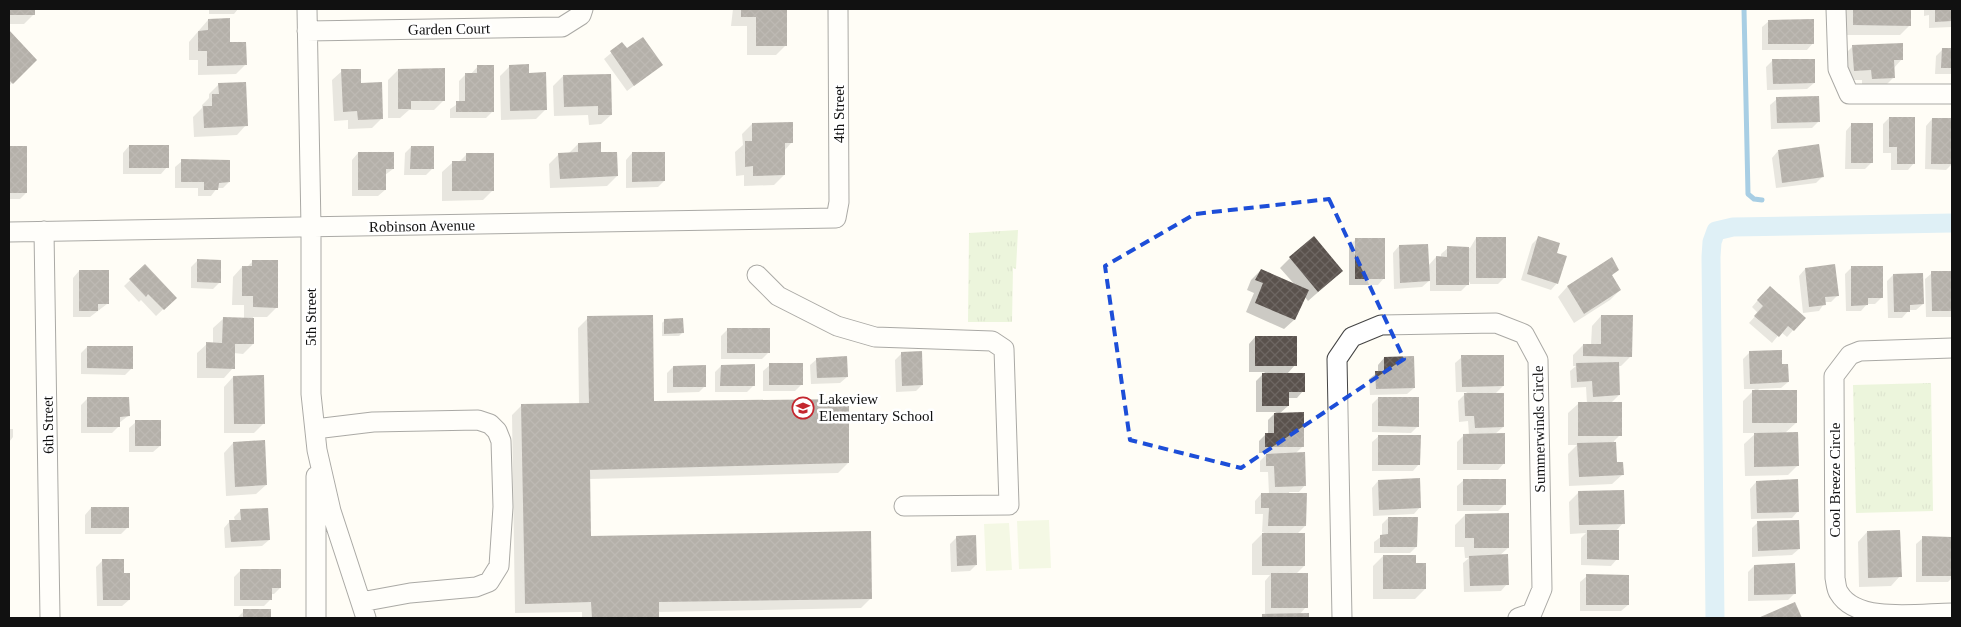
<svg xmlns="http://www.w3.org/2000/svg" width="1961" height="627" font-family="'Times New Roman',serif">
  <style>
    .park { fill: url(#park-tufts) }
    .pitch { fill: #e6f2cf }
    .shadow { fill: #0003 }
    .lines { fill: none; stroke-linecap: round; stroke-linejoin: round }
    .stream { stroke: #3f96cf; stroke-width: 5 }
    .canal { stroke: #b9e0f7; stroke-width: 19 }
    .building { fill: url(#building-cross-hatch) }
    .minor-casing { stroke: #444; stroke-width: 21 }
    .minor { stroke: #fff; stroke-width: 19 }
    .marked { fill: none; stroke: #1d4ed8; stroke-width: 4; stroke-dasharray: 10 6; stroke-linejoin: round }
    .labels { text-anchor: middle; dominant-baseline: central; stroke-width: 5; stroke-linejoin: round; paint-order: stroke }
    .street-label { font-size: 15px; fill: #111; stroke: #fff }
    .poi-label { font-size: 15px; fill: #111; stroke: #fff; text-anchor: start }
  </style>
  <defs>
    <pattern id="park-tufts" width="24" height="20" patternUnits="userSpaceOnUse" patternTransform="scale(1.25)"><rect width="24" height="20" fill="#d5ebbd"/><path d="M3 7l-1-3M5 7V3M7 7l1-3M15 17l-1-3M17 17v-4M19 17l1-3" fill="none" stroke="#b6c8a1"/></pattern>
    <pattern id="building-cross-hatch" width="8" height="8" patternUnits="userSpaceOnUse" patternTransform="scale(1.25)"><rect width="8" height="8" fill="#5a524d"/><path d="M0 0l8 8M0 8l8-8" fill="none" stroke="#6d6662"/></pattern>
  </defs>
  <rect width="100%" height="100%" fill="#fffdf5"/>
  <path class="park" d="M1018,230L1016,269L1013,268L1012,322H968L969,233Z
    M1931,383L1933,511L1856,513L1853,385Z"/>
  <path class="pitch" d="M1049,520L1051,568L1019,569L1017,521Z
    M1009,523L1012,570L986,571L984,524Z"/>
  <path class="shadow" d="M9,9H34V14L24,24H9Z
    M209,9H238L234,14H209Z
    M733,9H786V45L776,55H747V26H731Z
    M1769,9H1806L1805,10Z
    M1844,9H1904L1910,25L1900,35H1843Z
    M1924,9H1952V27L1929,28V15L1924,16Z
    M208,20L245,65L236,74L198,75V60H189V42Z
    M1769,21L1813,43L1807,50H1762V27Z
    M9,32L35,60L9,86Z
    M622,44L626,50L661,65L627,91L604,59Z
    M1853,46L1902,59L1893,69V78L1883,88H1862V80H1844L1843,56Z
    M1942,50H1952V74H1935L1936,56Z
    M1772,61L1814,83L1807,89L1767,90L1766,67Z
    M478,66L493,111L486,118H450V109L459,103V81L466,74H471Z
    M510,66L528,74L546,109L536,119L501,120L500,76Z
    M398,70L444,100L434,110H409L400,118H388V80Z
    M342,71L360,84L382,118L372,128L348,129V120L334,121L332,80Z
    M563,76L611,115L601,124L589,125L588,115L554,116L553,86Z
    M219,84L246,125L237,135L194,137L193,117L202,108V105L209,98V94Z
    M1777,99L1819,121L1812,128L1771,129L1770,105Z
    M1889,118L1914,163L1908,170H1891V153H1883V124Z
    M1932,119H1952V164L1946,170L1925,169L1926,126Z
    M752,124L792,142L784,151V175L774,185L744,186V175L736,176L735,152L743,145L742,134Z
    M1852,124L1872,162L1865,169H1845L1846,131Z
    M578,144L617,176L607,186L550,188L549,164L559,154L569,153Z
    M129,146L167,167L161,174H123V153Z
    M9,147H26V193L20,199H9Z
    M411,147L432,169L426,175H404L405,153Z
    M1778,151L1822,177L1816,183L1776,188L1772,158Z
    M358,153L393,169L385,175V190L378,196H352V160Z
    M632,153L664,181L658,187L626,188V160Z
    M466,155L493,190L483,200L442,201V172L452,163H458Z
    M182,161L229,182L223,188H217L211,196H198V188H175V167Z
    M1539,237L1556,253L1557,283L1551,290L1521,280L1532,244Z
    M1476,238L1505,277L1498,284H1470V282L1461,291H1430V280L1422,287L1394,289L1393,253L1399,246L1428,266L1436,257L1441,258V254L1448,248H1470Z
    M1356,239L1384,278L1378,285H1349V246Z
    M1290,258L1332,280L1308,301L1304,296L1294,320L1284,329L1246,312L1254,293L1247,290L1251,280L1261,270L1296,286L1280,268Z
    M1611,259L1618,269L1611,276L1620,290L1610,300L1574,323L1558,297L1567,287Z
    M197,261L220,282L213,289L191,288V267Z
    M252,262L277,307L267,317H253V344L243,354L234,353L233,368L224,378H197V353L207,344H213V328L223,319H244V305H232L233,277L242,267H247Z
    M145,266L175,298L156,316L141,300L139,302L124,286Z
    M1852,267L1882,297L1875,304H1867L1861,311H1846L1845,274Z
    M1805,269L1838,295L1831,302H1825L1819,311L1803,313L1799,276Z
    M79,271L107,304L90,317H73V278Z
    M1952,272V317H1926L1925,279L1932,273Z
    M1893,275L1923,304L1916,310H1909L1902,318H1888L1887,281Z
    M1763,294L1804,318L1787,337L1781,332L1772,343L1749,323L1758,313L1752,307Z
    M1601,316L1631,356L1621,366H1618L1619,395L1610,404L1620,435L1614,441L1615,463L1622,475L1612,484L1569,486L1568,454L1577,445H1568V413L1578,404H1587L1586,387L1571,388L1570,371L1576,366H1573V355L1583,345H1591L1592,326Z
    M588,318L653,402L848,463L838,473L589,479V537L871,598L861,608L658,612V618H582V612L515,613L512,415L522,405L579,404L578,328Z
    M665,320L682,333L679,336H662V323Z
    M727,330L769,352L762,359H721V336Z
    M1255,337L1295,365L1287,374L1303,391L1297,398H1288V406L1279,414L1303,446L1295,454L1305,485L1299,492H1289V494L1305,526L1296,535L1304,566L1296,574L1306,607L1299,615H1308V618H1259L1265,615V581L1270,575H1252V544L1264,532H1262L1263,514H1255V501L1261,494H1269L1268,472H1260V461L1268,453H1259V441L1265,435H1268V420L1276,412H1256V381L1265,372H1249V344Z
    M87,347L132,368L125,375L81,374V353Z
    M1750,352L1781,365L1788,382L1781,388L1758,389L1796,423L1785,433L1798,465L1788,475L1745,476L1744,444L1756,433H1743V401L1755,389H1744L1743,359Z
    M902,353L922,385L916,391L896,392L895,360Z
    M1462,357L1503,386L1495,394L1503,427L1495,434L1504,463L1498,470H1457V442L1464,435H1469L1468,421L1459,422L1458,401L1467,392H1456L1455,363Z
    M1384,358L1414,388L1407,394L1370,395L1369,379L1378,372V365Z
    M817,359L847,377L840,383L811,384L810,365Z
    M770,365L802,384L795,391H763V371Z
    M721,366L753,386L747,392H715V372Z
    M673,367L705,386L699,392L667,393V373Z
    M233,377L264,423L254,433H224V387Z
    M88,398L128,416L119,423V426L112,433H81V405Z
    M1378,398L1418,426L1411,433L1372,432V404Z
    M136,422L160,446L153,452H129V428Z
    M9,429H13V437L9,442Z
    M1379,436L1419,464L1413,471H1372V442Z
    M233,443L266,485L256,494L226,496L224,453Z
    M1464,480L1505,504L1498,511H1457V486Z
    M1378,481L1420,507L1414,514L1373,516L1372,488Z
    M1756,482L1798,511L1792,518L1751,519L1750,489Z
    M1579,492L1623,523L1615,532L1617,559L1611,566L1581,565V538L1586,533L1570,534L1569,502Z
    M91,508L128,527L121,534H85V515Z
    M241,510L269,540L262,546L225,548L224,528L230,521H235L234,517Z
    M1465,515L1508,548L1499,556L1507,584L1501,591L1464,592L1463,563L1469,558H1465L1464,547H1455V525Z
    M1388,518L1416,547L1410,553H1374V542L1382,536V524Z
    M1758,522L1799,549L1792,555L1752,557V528Z
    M1867,532L1900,576L1891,586L1859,587L1858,542Z
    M957,537L976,565L970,571L951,572L950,544Z
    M1923,538H1952V578L1948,582H1916V544Z
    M1383,556L1415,564L1425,589L1415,599H1373V566Z
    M103,560L123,575L129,600L122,606H97L96,567Z
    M1754,566L1795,593L1788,600L1748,601V572Z
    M241,570L280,588L274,594H271L270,600L264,606H234V577Z
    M1587,576L1628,605L1621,611H1580V582Z
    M9,585H10L9,606Z
    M270,610V618H237L244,611Z"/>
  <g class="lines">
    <path class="stream" d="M1744,9L1748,194L1754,199L1762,200"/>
    <path class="canal" d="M1715,618L1711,257L1712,242L1716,231L1733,227L1952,223"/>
  </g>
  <path class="building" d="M9,9H35V15H9Z
    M741,9H787V46H756V17H741Z
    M1853,9L1911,10V26L1853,25Z
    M1935,9H1952V21L1935,22Z
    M230,18V42H246L247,65L207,66V51H198V31L208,30V19Z
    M1814,19V44H1768V20Z
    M9,30L37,60L13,84L9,80Z
    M643,37L663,65L634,86L610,51L622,42L627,48Z
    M1903,43V60H1894L1895,78L1872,79L1871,70L1854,71L1852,45Z
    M1942,48H1952V68H1941Z
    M1772,59H1815V83L1773,84Z
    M529,64V73L546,72L547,110L510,111L509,65Z
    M477,65H494V112H456V101H465V73H477Z
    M445,68V101H411V109H398V69Z
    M341,69H361V83L382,82L383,119L358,120L357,111L343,112Z
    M611,74L612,115H598V106L564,107L563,75Z
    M246,82L248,126L204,128L203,106H212V94H219L218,83Z
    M1819,96L1820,122L1777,123L1776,97Z
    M1889,117H1915V164H1897V147H1889Z
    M1932,118H1952V164H1931Z
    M793,122V143H785V175L753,176V166L745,167V141H752V123Z
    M1851,123H1873V163H1851Z
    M601,142V152H617L618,176L560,179L558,153L578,152V143Z
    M1819,144L1824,177L1782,183L1778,150Z
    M129,145H169V168H129Z
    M9,146H27V193H9Z
    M411,146H434V169H410Z
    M358,152H394V169H386V190H358Z
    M632,152H665V181L632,182Z
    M466,153H494V191H452V161H466Z
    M181,159L230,160V182L219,183L218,190H204V182H181Z
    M1314,236L1343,271L1318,292L1289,257Z
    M1538,236L1560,243L1557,253L1567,256L1558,284L1527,274Z
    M1476,237H1506V278H1476Z
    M1355,238H1385V279H1355Z
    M1428,244L1430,281L1400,283L1399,245Z
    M1447,246L1469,247V285H1436V256L1447,257Z
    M1612,257L1619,270L1612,275L1621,290L1584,314L1567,286Z
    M197,259L221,260V283L197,282Z
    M252,260H278V308L253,307V296H242V266H252Z
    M145,264L177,298L164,310L148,294L146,297L129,279Z
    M1835,264L1839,296L1825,297L1826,305L1809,307L1805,268Z
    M1851,266H1883V298H1868V305L1851,306Z
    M1261,269L1309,290L1295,320L1255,303L1263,283L1255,280Z
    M79,270H109V304H98V311H79Z
    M1931,271H1952V311H1932Z
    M1923,273L1924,304L1910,305V312H1894L1893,274Z
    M1770,286L1806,318L1794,331L1788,326L1779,337L1754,316L1763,306L1757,300Z
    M653,315L654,401L849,399V463L590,470L591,536L871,531L872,599L659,602V618H592L591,602L525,604L521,404L589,403L587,316Z
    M1601,315H1633L1632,357L1583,356V344H1601Z
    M223,317L254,318V344H235V369L206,368V342L222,343Z
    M683,318L684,333L664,334V319Z
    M727,328H770V353H727Z
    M1255,336H1297V366H1255Z
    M87,346H133V369L87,368Z
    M1782,350V364H1788L1789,382L1750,384L1749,351Z
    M922,351L923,385L902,386L901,352Z
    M1461,355H1504V386L1462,387Z
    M847,356L848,377L817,378L816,358Z
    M1414,356L1415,388L1376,389L1375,371H1384V357Z
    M1619,362L1620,395L1593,397L1592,381L1577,382L1576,363Z
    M769,363H803V385H769Z
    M755,364V386H720L721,365Z
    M706,365V387H673V366Z
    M1262,373H1305V392H1289V406H1262Z
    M264,375L265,424H234L233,376Z
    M1752,390H1797V423H1752Z
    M1464,393H1504V427L1475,428L1474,416H1465Z
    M87,397H129L130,416L120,417V427H87Z
    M1378,397H1419V427L1378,426Z
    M1578,402H1622V436H1578Z
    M1304,412V447H1265V433H1274V413Z
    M135,420H161V446H135Z
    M1798,432L1799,466L1754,467V433Z
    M1505,433V464H1463V434Z
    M1378,435H1421L1420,465H1378Z
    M265,440L267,485L235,487L233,442Z
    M1616,442L1617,462H1623L1624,475L1579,477L1577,443Z
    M1305,452L1306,486L1275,487L1274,466H1266V454Z
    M1420,478L1421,508L1379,510L1378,480Z
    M1463,479H1506V505H1463Z
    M1798,479L1799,512L1757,513L1756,481Z
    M1624,490L1625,524L1579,525L1578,491Z
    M1261,493H1307L1306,526H1268L1269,508H1261Z
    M91,507H129V528H91Z
    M268,508L270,540L231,542L229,520H241L240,509Z
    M1509,513V548H1474V538H1465V514Z
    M1388,517H1418L1417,547H1380V535L1388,534Z
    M1799,520L1800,549L1758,551L1757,521Z
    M1587,530H1619V560L1587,559Z
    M1900,530L1902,577L1868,578L1867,531Z
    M1262,533H1305V566H1262Z
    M976,535L977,565L957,566L956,536Z
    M1922,536L1952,537V576H1922Z
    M1508,554L1509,585L1470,586L1469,556Z
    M1383,555H1416V563H1426V589H1383Z
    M102,559H124V573H130V600H103Z
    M1795,563L1796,594L1754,595V565Z
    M240,569H281V588H272V600H240Z
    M1271,573H1308V608H1271Z
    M1586,574L1629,575V605H1586Z
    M1795,602L1802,618H1758Z
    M243,609H271V618H243Z
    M1309,613V618H1262V614Z"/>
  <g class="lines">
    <g class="minor-casing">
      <path id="minor" d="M307,9L311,228V394L317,450L331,511L366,618
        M1836,9L1838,69L1849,94H1952
        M307,31L562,27L581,15L583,9
        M44,231L50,618
        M9,232L836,218L839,202L838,9
        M757,275L778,296L837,326L875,337L992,341L1004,349L1009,505L904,506
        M1952,348L1860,351L1850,355L1834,376L1835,578C1836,582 1836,589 1839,593C1857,624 1921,613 1952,613
        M315,429L373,422L478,420L490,424L497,431L501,441L503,507L499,566L489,582L476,587L410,593L361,602
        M316,618V476
        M1342,618L1337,359L1352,337L1381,325L1496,323L1524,334L1538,360L1542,589L1532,613L1518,618"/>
    </g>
    <use href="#minor" class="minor"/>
  </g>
  <path d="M0 0H1961V627H0ZM1329,199L1404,359L1241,468L1130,440L1105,266L1195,214Z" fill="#fffdf5" fill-opacity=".55" fill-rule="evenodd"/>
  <path class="marked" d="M1329,199L1404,359L1241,468L1130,440L1105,266L1195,214Z"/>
  <defs>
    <g id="school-ring" transform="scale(1.125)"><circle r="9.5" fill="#fff" stroke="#c4262e" stroke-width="1.5"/><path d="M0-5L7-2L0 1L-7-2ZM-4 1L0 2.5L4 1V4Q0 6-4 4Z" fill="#c4262e"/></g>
  </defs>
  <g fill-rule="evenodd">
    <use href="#school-ring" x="803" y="408"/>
  </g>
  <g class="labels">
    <g class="street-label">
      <text transform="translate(449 29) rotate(-1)">Garden Court</text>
      <text transform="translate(839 114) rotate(-90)">4th Street</text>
      <text transform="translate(422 226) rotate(-1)">Robinson Avenue</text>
      <text transform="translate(311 317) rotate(-90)">5th Street</text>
      <text transform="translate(48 425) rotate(-91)">6th Street</text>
      <text transform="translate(1539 429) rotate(-91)">Summerwinds Circle</text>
      <text transform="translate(1835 480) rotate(-90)">Cool Breeze Circle</text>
    </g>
    <g class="poi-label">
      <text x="819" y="399">Lakeview<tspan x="819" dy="17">Elementary School</tspan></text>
    </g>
  </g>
  <rect width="1961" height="627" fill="none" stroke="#111111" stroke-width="20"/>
</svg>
